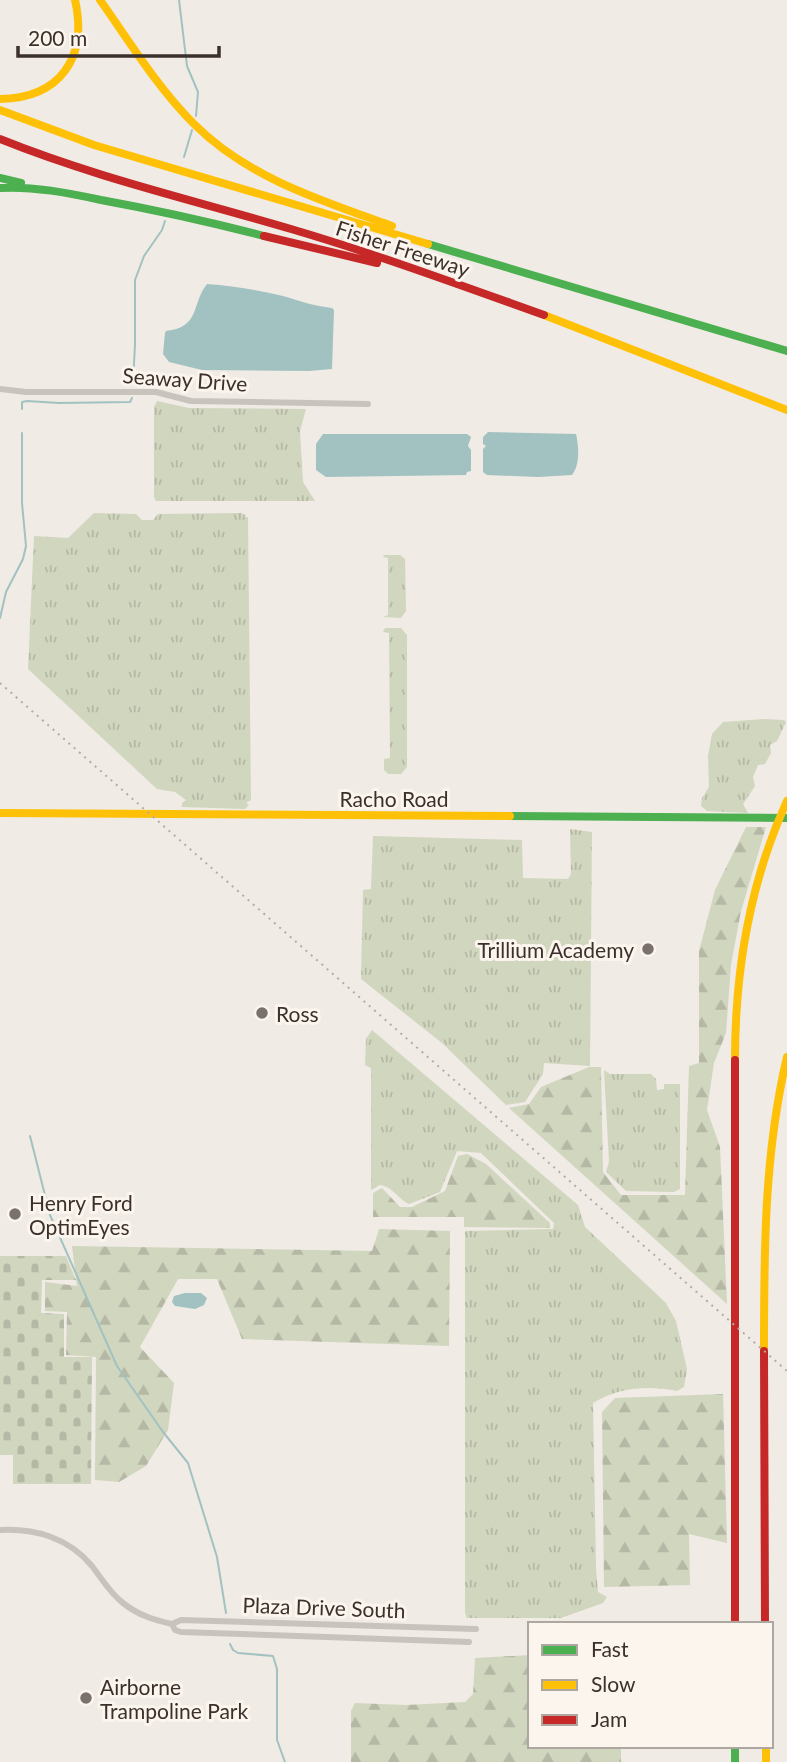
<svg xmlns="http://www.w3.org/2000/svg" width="787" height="1762" font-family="Lato,sans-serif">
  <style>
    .grass { fill: url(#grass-tufts) }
    .forest { fill: url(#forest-firs) }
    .cemetery { fill: url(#cemetery-stones) }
    .water { fill: #a1c2c1 }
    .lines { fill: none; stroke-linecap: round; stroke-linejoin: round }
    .stream { stroke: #a1c2c1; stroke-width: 2 }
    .street { stroke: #c9c3be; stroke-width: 6 }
    .fast { stroke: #4caf50; stroke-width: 8 }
    .slow { stroke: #ffc107; stroke-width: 8 }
    .jam { stroke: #c62828; stroke-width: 8 }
    .rail { stroke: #b1aca8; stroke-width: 2; stroke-dasharray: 2 5; stroke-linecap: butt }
    .poi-dot { fill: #7a716c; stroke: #fbf5ee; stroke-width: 2.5 }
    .labels { text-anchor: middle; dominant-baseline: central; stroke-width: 6; stroke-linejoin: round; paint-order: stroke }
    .street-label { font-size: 21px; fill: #3b302b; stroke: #fbf5ee }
    .poi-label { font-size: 21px; fill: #3b302b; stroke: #fbf5ee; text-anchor: start }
  </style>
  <defs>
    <pattern id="grass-tufts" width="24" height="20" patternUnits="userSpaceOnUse" patternTransform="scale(1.75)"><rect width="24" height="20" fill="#d1d6bf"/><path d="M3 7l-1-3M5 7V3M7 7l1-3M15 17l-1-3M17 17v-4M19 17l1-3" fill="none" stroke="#b4b8a4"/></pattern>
    <pattern id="forest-firs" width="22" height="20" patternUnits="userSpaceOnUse" patternTransform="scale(1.75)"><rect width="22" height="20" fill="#d1d6bf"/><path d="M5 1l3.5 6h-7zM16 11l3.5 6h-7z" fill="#b4b8a4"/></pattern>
    <pattern id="cemetery-stones" width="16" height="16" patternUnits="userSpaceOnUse" patternTransform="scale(1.75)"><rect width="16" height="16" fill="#d1d6bf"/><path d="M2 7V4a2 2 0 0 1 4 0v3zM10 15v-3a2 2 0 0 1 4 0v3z" fill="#b4b8a4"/></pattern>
  </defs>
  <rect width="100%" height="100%" fill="#f0ebe5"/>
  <path class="grass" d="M157,401L189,408L306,409L300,431L303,482L315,501H156L154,497V407Z
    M94,513L136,514L142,520H153L158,514L241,513L246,515L244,517H248L251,800L246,803L249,805L245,809L182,807V803L186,800L175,792L157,789L28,669L34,536L68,538Z
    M384,555H400L405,559L406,611L401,618L383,617L388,615V558L383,557Z
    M385,628H401L407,635V767L401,774H388L384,770V759L390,758L389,633L383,632Z
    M764,719L784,720L786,722L777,741L770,745L771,753L765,764L758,765L753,777L755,786L743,804L748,813L707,811L701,806L702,798L709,787L708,756L712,734L723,722Z
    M570,829L592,832L590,1066L544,1063L543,1074L525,1102L506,1105L442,1043L361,979L363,890L371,889L373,836L522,840L523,878L568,879L571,874Z
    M372,1030L578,1205L585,1227L666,1303L676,1321L687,1369L684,1387L677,1391C649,1385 618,1387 593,1403L596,1568L598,1592L607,1597L603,1603L561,1618H467L465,1613V1231L553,1229L554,1223L481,1153L457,1151L440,1192L409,1204C398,1199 392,1186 380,1185L371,1190V1068L365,1065L366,1039Z
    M604,1070L610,1074H651L656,1079L657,1090L664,1089V1084H680V1189L674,1192L626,1191L606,1172L609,1162Z"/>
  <path class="forest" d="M746,827H766L741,911L731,965L726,1033L714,1063L707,1110L720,1147L727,1304L509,1108L529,1104L541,1087L589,1067H601L603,1172L621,1195H685L689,1066L699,1063V951L715,890Z
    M467,1154L486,1164L550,1223V1228L464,1227V1217H373V1193L382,1188L400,1207H412L445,1191L458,1156Z
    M379,1229L450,1231L449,1346L242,1339L217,1279H178L140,1347L174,1383L168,1430L146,1466L119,1482L95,1480L96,1357L66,1355L67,1312L45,1311V1282L77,1286L72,1246L372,1251Z
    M723,1394L727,1543L689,1534L690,1585L604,1587L602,1412L615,1398Z
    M530,1655V1746H621V1762H351V1711L355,1703L406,1705L465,1702L473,1694L475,1658Z"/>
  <path class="cemetery" d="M0,1256H66L76,1280H42L41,1313L64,1314V1357H92L91,1484H13V1455H0Z"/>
  <path class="water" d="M207,284C233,286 258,290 283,296C300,301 314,306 332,308L334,310L332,369L309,371L202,370L169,362L163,354L165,333L166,331C201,327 191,304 207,284Z
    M488,432L576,434C579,447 580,465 572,475L538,477L487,475L483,472V449L486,446L483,444V437Z
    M323,434H467L471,437L468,446L471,450V471L467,472L466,475L326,477L316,470V444Z
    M185,1293H201L207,1298L204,1305L195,1309L175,1306L172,1302L174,1296Z"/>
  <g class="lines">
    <path class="stream" d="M179,0L187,66L198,92L196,116
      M184,157L192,130
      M133,381L135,345V280L144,256L162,230L165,221
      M22,409V402L27,401L59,403L130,402L132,398
      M0,618L6,592L23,559L26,546L22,503V433
      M30,1136L50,1215L117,1366L163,1432L188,1463L217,1557L226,1613
      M230,1644L233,1650L238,1653L273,1656L277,1669V1740L285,1762"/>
    <path class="street" d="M0,389L26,392H156L191,401L368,404
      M0,1530C35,1528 69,1538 92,1566C102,1579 110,1593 123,1603C138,1615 154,1620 172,1624L175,1630L181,1632L469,1642
      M172,1624L181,1620L476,1629"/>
    <path class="fast" d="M0,178L21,183
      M0,188C33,186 69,193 101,200C156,210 210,222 264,236
      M428,244L787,351
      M510,816L787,818
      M735,1746V1762"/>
    <path class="slow" d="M100,0C130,42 157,87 194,124C248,178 322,201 392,226
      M0,99C60,98 88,58 75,0
      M0,110L94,145L428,244
      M544,315L787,410
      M0,813L510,816
      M735,1060C735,970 749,884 787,801
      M764,1351C764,1252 764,1154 787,1057
      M766,1746V1762"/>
    <path class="jam" d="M0,139C94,177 193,200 291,229C376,254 460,285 544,315
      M264,236L377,263
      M735,1060V1624
      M764,1351L765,1624"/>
    <path class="rail" d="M0,683L787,1371"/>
  </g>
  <g class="poi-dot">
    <circle cx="648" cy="949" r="7"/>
    <circle cx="262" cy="1013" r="7"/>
    <circle cx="15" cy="1214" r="7"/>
    <circle cx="86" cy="1698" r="7"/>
  </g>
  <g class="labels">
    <g class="street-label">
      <text transform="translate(403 248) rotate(18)">Fisher Freeway</text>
      <text transform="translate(185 379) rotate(4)">Seaway Drive</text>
      <text x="394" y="798">Racho Road</text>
      <text transform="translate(324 1607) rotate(2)">Plaza Drive South</text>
    </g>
    <g class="poi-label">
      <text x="634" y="949" text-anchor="end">Trillium Academy</text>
      <text x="276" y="1013">Ross</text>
      <text x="29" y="1202">Henry Ford<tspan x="29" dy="24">OptimEyes</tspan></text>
      <text x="100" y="1686">Airborne<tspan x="100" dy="24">Trampoline Park</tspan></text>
    </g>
  </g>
  <rect x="528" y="1622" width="245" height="126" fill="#fbf5ee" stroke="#aea6a0" stroke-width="2"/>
  <rect x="542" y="1645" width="35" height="10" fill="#4caf50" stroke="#aea6a0" stroke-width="2"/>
  <text x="591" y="1657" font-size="21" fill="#3b302b">Fast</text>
  <rect x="542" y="1680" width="35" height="10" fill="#ffc107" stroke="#aea6a0" stroke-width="2"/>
  <text x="591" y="1692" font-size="21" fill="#3b302b">Slow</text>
  <rect x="542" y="1715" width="35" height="10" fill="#c62828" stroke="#aea6a0" stroke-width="2"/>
  <text x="591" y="1727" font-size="21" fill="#3b302b">Jam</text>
  <path d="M18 46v10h201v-10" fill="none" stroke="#3b302b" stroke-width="3.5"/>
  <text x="28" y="46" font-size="21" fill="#3b302b" stroke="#fbf5ee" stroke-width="5" paint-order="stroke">200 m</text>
</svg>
